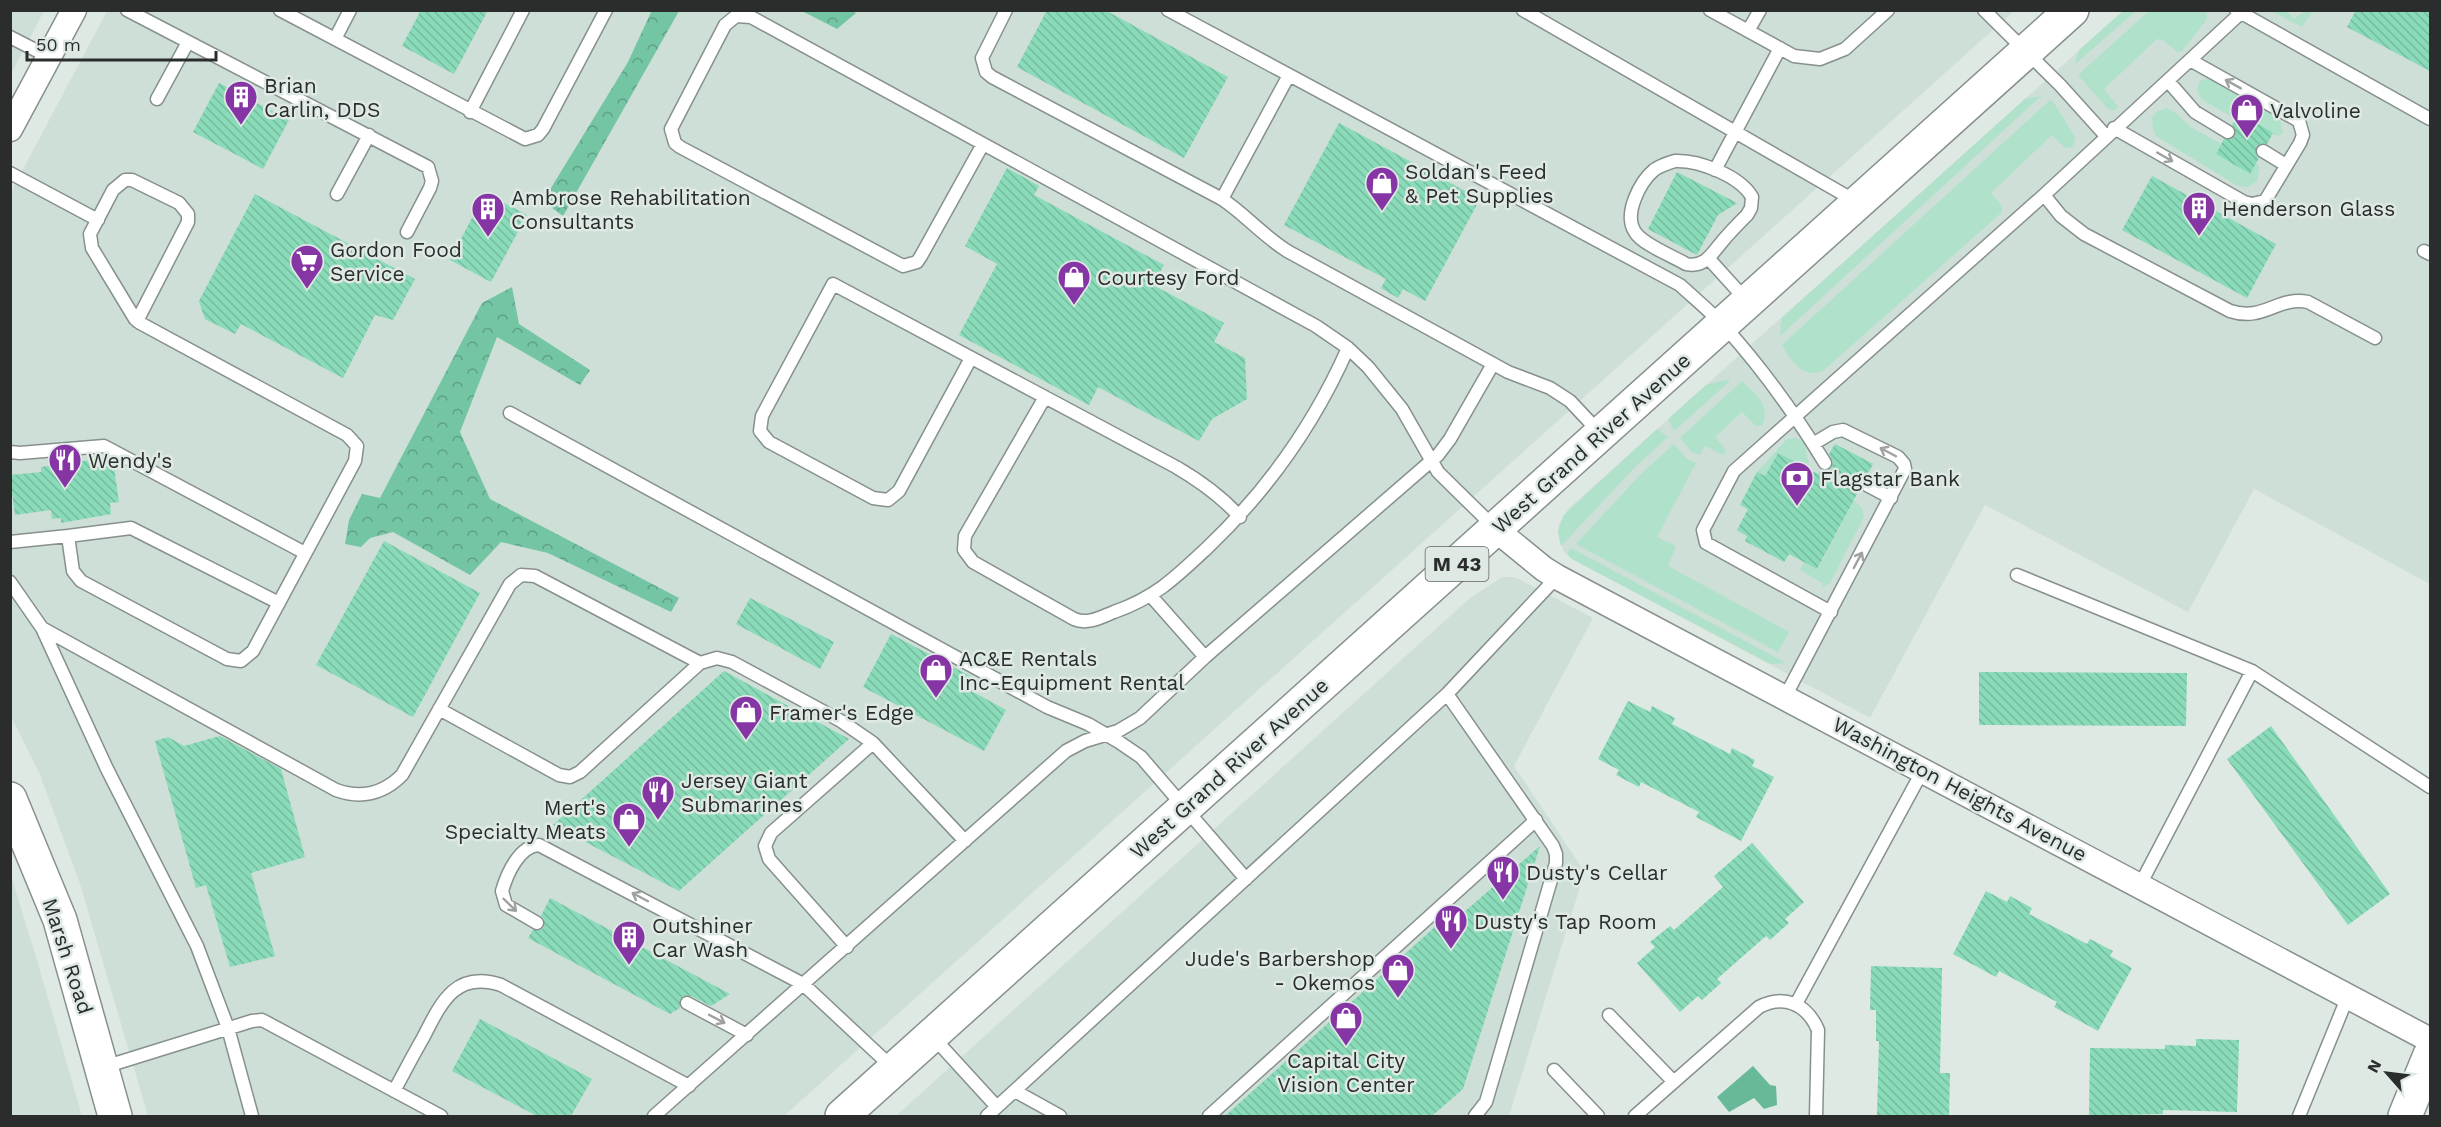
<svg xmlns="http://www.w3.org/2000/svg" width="2441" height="1127" font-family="'Work Sans',sans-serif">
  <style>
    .built { fill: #cddfd7 }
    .grass { fill: #b0e1cb }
    .forest { fill: url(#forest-crowns) }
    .water { fill: #68b998 }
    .building { fill: url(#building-back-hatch) }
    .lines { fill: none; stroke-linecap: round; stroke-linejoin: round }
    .lane-casing { stroke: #87908c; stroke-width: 15 }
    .street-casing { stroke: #87908c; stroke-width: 27 }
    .secondary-casing { stroke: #87908c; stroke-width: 36 }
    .primary-casing { stroke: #87908c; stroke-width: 36 }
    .lane { stroke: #fff; stroke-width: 12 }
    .street { stroke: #fff; stroke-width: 24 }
    .secondary { stroke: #fff; stroke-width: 33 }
    .primary { stroke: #fff; stroke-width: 33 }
    .oneway { stroke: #9fa0a0 }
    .labels { text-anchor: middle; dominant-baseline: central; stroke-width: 5; stroke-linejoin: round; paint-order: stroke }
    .shield { fill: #dfe9e4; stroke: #606563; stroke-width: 1.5 }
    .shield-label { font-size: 20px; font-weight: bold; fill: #2a2d2c }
    .poi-label { font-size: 21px; fill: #2a2d2c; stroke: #dfe9e4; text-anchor: start }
    .street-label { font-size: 21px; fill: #2a2d2c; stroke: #dfe9e4 }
  </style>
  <defs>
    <pattern id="forest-crowns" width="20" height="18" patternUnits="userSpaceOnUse" patternTransform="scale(1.5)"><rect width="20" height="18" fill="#74c5a4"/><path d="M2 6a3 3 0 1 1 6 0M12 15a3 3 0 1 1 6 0" fill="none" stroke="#5fa086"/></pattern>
    <pattern id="building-back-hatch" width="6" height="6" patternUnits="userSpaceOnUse" patternTransform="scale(1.5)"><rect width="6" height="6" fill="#89dbb9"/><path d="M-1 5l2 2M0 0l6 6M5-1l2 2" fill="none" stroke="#76bc9f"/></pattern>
  </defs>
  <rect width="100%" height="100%" fill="#dfe9e4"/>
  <path class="built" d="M11,11H44L11,74Z
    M107,11H2014L784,1116H148L80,884L40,775L11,716V192Z
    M2123,11H2430V584L2254,489L2188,612L1985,505L1870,718L1572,559L1564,552L1558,532L1559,524L1568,509Z
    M1502,577H1513L1519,579L1593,618L1514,766L1580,865L1583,877L1509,1116H896L1470,598Z
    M11,876L37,960L82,1116H11Z"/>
  <path class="grass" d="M2123,11H2136L2074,65L2079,50Z
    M2206,11L2207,19L2182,51L2177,52L2163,40L2157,39L2104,89L2118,107L2114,111L2108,109L2078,75L2149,11Z
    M2271,11H2287L2294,19L2305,11H2313L2302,27Z
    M2206,79H2211L2280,118L2283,133L2278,136L2275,135L2236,119L2204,101L2200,97L2197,89L2200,81Z
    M2041,96L1780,336L1782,318L2025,99Z
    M2050,100L2054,103L2075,137L2073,147L2065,148L2052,135L1991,193L2002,206L2001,213L1824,370C1805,381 1790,360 1782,345Z
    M2166,108L2175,112L2189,126L2221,144L2216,154L2249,174L2256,163L2260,167L2257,181L2248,187L2238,186L2156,136L2153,129L2152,118L2156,112Z
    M1726,380L1730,381L1674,431L1668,419L1706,385Z
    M1742,381C1755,394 1772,406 1762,425L1756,426L1742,412L1715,437L1725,449V454H1721L1705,446L1700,455L1691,451L1680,438Z
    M1657,429L1668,437L1635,467L1561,546L1558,532L1563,516Z
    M1796,438L1804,442L1810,470L1778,453L1765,476L1757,472L1787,439Z
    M1674,444L1687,459L1696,463L1657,537L1676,546L1668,566L1789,632L1778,652L1576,544L1641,474Z
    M1854,500L1862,508L1864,517L1830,583L1821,588L1823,583L1800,570L1804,562L1818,569Z
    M1571,548L1786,663L1771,664L1572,559L1567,554Z"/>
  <path class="forest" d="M652,10L679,11L563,216L543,201L628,62Z
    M851,10L856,13L837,29L802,11Z
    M512,287L519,324L590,370L580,385L497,337L460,432L490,499L679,598L671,612L548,553L501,542L470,575L393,532L370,538L361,547L345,544L349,520L362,494L380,498L482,303Z"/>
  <path class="water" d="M1753,1066L1770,1085L1776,1086L1777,1105L1764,1109L1754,1098L1729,1112L1717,1097Z"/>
  <path class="building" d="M421,10H488L454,74L402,46Z
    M1047,10H1105L1228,77L1184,158L1017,67Z
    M2356,10H2430V71L2347,27Z
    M219,83L289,120L263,169L193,132Z
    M2240,113L2273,133L2267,144H2260L2256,147V154L2259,158L2250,174L2216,154L2224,139H2231L2235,136V129L2232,125Z
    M1339,123L1480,199L1425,301L1403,289L1398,298L1381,288L1386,279L1284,225Z
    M1007,168L1039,186L1034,195L1164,265L1153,285L1224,323L1214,342L1245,358L1247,399L1212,419L1199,441L1098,387L1089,405L959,335L997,264L965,246Z
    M1677,172L1737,203L1718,215L1697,255L1648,229Z
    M2152,176L2276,244L2247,298L2122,230Z
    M485,193L527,215L491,282L450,260Z
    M255,194L415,279L393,320L375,315L343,378L241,324L235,334L205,319L199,301Z
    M1835,444L1873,464L1867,476H1859L1856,480V487L1859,490L1817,569L1789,554L1784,562L1745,541L1747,536L1737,530L1748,509L1740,505L1757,472L1765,476L1778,453L1818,474L1821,470L1826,471L1832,467L1833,462L1829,454Z
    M99,459L114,467L119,502L110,503L111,514L61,523V518L52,519L51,510L15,515L10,475L41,472V467Z
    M384,541L480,593L413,717L316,665Z
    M750,598L834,642L820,669L736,624Z
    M891,634L972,677L966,688L1006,710L984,751L863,687Z
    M724,671L849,739L679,891L553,825Z
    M1979,672L2187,673L2186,726L1979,725Z
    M1628,701L1650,712L1652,706L1675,718L1672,724L1730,754L1732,748L1755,760L1752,766L1774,777L1741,841L1696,817L1699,812L1641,782L1639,787L1616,775L1619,770L1598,759Z
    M2271,726L2390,894L2348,925L2227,759Z
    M220,736L281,769L305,857L251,873L275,956L230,967L206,885L196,888L155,741L168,737L184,746Z
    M1752,843L1804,902L1785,919L1789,923L1770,940L1766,936L1717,979L1721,983L1702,1000L1698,996L1680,1012L1637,963L1655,947L1650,942L1670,926L1674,930L1723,887L1714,876Z
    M1540,846L1463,1089L1432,1116H1225L1457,907L1463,913Z
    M1986,891L2007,902L2010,896L2032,908L2029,914L2087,944L2090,939L2113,951L2110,956L2132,968L2098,1031L2054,1007L2057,1002L1999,971L1996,977L1953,954Z
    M550,898L730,994L711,1006L691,996H683L680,1000V1008L670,1014L528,938L533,930H541L544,927V919L541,916Z
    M1871,966L1942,968L1940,1073H1950L1949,1116L1877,1115L1879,1041H1876V1010H1870Z
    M480,1019L592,1079L571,1116H537L452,1071Z
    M2196,1039L2239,1040L2237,1112L2163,1110V1114L2089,1116L2090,1048L2165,1049V1045L2196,1046Z"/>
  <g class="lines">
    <g class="lane-casing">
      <path id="lane" d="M127,10L428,167L432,181L430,188L407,232
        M280,10L525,139L538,135L543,129L606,10
        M1006,10L982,58L986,72L992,77L1222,199C1246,215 1264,237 1289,252L1508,372L1550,388L1570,401L1600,433
        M1168,10L1680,285C1694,298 1710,311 1724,326C1762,368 1795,414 1825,463
        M1523,10L1857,202
        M1710,10L1794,56L1820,59L1845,49L1888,10
        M1984,10L2060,85L2106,136
        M2236,10L2430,119
        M1748,31L1760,10
        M10,37L49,57
        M335,39L350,10
        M2168,81L2195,112L2228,132
        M157,99L188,42
        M470,112L523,10
        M2114,128L2244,202L2252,204L2265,201L2300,143L2303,135L2299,121L2190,60
        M983,144L921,256L917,262L903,266L680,147L675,143L671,129L725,25L736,16L751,17L1316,326L1348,348L1368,367L1402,409L1438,472L1495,528
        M2263,151L2286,165
        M1675,161C1699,160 1740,176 1752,197L1751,208L1747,215C1738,224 1729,233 1721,243C1711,255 1704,268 1686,264C1673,256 1643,245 1635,232C1623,214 1640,182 1654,170C1661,165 1668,163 1675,161Z
        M1715,170L1780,48
        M10,173L98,220
        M337,194L369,135
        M2044,195L2061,216L2084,234L2230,311C2264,322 2277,296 2308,302L2375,338
        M1222,199L1289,75
        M2424,251L2430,254
        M1709,259L1747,301
        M971,358L899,491L888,500L873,498L769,442L760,431L762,416L833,284L1176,467C1200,481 1221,496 1240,517
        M1045,397L965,536L964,550L973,562L1074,619C1088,625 1101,617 1114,612C1156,597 1175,578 1207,548C1268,490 1314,425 1348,348
        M510,413L1047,707L1088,724L1119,742L1141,757L1246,879
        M10,452L20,453L104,446L305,553
        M1863,483L1891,498
        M68,536L131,528L279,603
        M10,542L68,536L73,571L81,581L227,659L241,661L253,651L355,461L357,446L347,435L140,323L135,319L92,248L90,234L113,190L125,180H132L179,203L188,214V222L137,321
        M2017,575L2252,671L2430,787
        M10,582L42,628L107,769L197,946L228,1028L252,1116
        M1151,596L1205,657
        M1831,612L1706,543L1703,530L1734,471L2044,195L2244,10
        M42,628L336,790C361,799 383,794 402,775L510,584L521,575L535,576L700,663
        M1447,694L1553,846L1556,854V863L1486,1102L1475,1116
        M1785,697L1905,469L1904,464L1898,457L1843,430L1833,432L1813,444
        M439,709L559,775L570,777L580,772L700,663L717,658L732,662L841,721L873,743
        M2140,885L2252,671
        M537,923L506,905L502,891C507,874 519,846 539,845L803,984L894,1069
        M847,947L769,859L765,846L771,833L873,743L965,841
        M687,1003L747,1035
        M1796,1004L1923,770
        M1609,1015L1674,1082
        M933,1037L997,1107
        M104,1067L252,1021L262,1020L441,1116
        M1554,1070L1598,1116
        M394,1091C404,1073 413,1055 423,1038C441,1003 455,970 501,985L689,1086
        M1015,1091L1060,1116
        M654,1116L1066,751L1085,741L1118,731L1140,718L1205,657L1438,455L1450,439L1493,364
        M987,1116L1447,694L1557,577
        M1209,1116L1536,820
        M1635,1116L1759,1007C1784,994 1807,1004 1818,1030L1816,1116
        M2299,1116L2348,996"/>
    </g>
    <g class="street-casing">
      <path id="street" d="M10,129L74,10
        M1495,529L1544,569L1557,577L2430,1040"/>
    </g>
    <g class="secondary-casing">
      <path id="secondary" d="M10,799L60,920L115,1116
        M2405,1116L2430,1055"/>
    </g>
    <g class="primary-casing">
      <path id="primary" d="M842,1116L2072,10"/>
    </g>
    <use href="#lane" class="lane"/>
    <use href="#street" class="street"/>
    <use href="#secondary" class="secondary"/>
    <use href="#primary" class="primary"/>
  </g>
  <defs><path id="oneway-shaft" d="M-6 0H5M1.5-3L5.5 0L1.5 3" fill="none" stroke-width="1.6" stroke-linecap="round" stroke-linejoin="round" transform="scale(1.5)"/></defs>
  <g class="oneway">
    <use href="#oneway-shaft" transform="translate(2233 84) rotate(-151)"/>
    <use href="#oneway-shaft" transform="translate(2165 157) rotate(30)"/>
    <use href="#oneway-shaft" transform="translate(1888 452) rotate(-152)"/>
    <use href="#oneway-shaft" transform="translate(1858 560) rotate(-62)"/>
    <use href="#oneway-shaft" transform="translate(640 897) rotate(-152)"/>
    <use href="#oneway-shaft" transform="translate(510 905) rotate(44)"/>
    <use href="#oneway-shaft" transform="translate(717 1019) rotate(28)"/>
  </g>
  <defs>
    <g id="building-pin" transform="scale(1.725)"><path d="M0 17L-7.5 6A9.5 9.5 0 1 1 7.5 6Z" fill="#8635a4" stroke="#dfe9e4"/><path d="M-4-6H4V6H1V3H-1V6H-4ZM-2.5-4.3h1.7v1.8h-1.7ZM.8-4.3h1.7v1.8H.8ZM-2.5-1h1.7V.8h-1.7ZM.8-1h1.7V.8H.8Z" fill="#fff"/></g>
    <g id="shop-pin" transform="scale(1.725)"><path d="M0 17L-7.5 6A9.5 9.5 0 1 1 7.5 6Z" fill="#8635a4" stroke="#dfe9e4"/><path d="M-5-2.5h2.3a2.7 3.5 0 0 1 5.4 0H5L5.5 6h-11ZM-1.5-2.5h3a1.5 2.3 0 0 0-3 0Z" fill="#fff"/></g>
    <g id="supermarket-pin" transform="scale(1.725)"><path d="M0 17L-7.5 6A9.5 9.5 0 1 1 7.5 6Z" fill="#8635a4" stroke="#dfe9e4"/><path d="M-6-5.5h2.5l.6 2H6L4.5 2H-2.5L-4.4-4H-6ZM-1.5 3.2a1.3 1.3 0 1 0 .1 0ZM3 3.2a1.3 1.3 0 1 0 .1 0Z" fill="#fff"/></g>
    <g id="restaurant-pin" transform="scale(1.725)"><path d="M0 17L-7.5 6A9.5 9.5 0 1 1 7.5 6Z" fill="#8635a4" stroke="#dfe9e4"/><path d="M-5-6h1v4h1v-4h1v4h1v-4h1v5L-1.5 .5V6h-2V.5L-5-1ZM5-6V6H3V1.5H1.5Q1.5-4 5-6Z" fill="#fff"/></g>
    <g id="bank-pin" transform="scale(1.725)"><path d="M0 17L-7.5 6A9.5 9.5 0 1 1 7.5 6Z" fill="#8635a4" stroke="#dfe9e4"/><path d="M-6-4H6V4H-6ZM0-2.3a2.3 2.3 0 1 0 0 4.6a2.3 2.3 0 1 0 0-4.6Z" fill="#fff"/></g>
  </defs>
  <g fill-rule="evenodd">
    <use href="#building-pin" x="241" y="97"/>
    <use href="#shop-pin" x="2247" y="110"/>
    <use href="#shop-pin" x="1382" y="183"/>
    <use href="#building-pin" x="2199" y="208"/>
    <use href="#building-pin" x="488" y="209"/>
    <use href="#supermarket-pin" x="307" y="261"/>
    <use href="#shop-pin" x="1074" y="277"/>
    <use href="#restaurant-pin" x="65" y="460"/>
    <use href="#bank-pin" x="1797" y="478"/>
    <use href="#shop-pin" x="936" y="670"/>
    <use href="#shop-pin" x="746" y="712"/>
    <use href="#restaurant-pin" x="658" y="792"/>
    <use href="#shop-pin" x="629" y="819"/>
    <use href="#restaurant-pin" x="1503" y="872"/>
    <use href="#restaurant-pin" x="1451" y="921"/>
    <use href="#building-pin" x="629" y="937"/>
    <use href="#shop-pin" x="1398" y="970"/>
    <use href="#shop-pin" x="1346" y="1018"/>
  </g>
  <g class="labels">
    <rect class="shield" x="1425.5" y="547" width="63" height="34" rx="4.5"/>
    <g class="shield-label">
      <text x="1457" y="564">M 43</text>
    </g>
    <g class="poi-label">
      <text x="264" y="85">Brian<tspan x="264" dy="24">Carlin, DDS</tspan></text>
      <text x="2270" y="110">Valvoline</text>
      <text x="1405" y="171">Soldan's Feed<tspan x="1405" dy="24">&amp; Pet Supplies</tspan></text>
      <text x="511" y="197">Ambrose Rehabilitation<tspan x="511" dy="24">Consultants</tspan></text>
      <text x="2222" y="208">Henderson Glass</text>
      <text x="330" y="249">Gordon Food<tspan x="330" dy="24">Service</tspan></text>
      <text x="1097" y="277">Courtesy Ford</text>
      <text x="88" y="460">Wendy's</text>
      <text x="1820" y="478">Flagstar Bank</text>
      <text x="959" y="658">AC&amp;E Rentals<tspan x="959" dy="24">Inc-Equipment Rental</tspan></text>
      <text x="769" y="712">Framer's Edge</text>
      <text x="681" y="780">Jersey Giant<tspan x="681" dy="24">Submarines</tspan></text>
      <text x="606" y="807" text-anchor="end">Mert's<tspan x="606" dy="24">Specialty Meats</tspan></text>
      <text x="1526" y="872">Dusty's Cellar</text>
      <text x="1474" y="921">Dusty's Tap Room</text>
      <text x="652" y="925">Outshiner<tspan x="652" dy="24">Car Wash</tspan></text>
      <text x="1375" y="958" text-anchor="end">Jude's Barbershop<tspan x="1375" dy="24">- Okemos</tspan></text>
      <text x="1346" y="1060" text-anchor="middle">Capital City<tspan x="1346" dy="24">Vision Center</tspan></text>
    </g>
    <g class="street-label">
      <text transform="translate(1591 443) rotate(-42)">West Grand River Avenue</text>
      <text transform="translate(1229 768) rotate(-42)">West Grand River Avenue</text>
      <text transform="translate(1960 789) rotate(28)">Washington Heights Avenue</text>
      <text transform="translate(68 956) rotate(72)">Marsh Road</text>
    </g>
  </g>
  <rect width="2441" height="1127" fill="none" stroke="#2a2d2c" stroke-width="24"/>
  <g transform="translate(2387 1073) rotate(298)" stroke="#dfe9e4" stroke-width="4.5" paint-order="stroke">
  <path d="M0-4.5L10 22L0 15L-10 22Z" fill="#2a2d2c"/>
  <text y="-9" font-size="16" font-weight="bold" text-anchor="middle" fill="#2a2d2c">N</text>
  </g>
  <path d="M27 51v9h189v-9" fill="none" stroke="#2a2d2c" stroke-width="3"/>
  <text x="36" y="51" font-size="18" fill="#2a2d2c" stroke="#dfe9e4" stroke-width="4.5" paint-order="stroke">50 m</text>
</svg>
